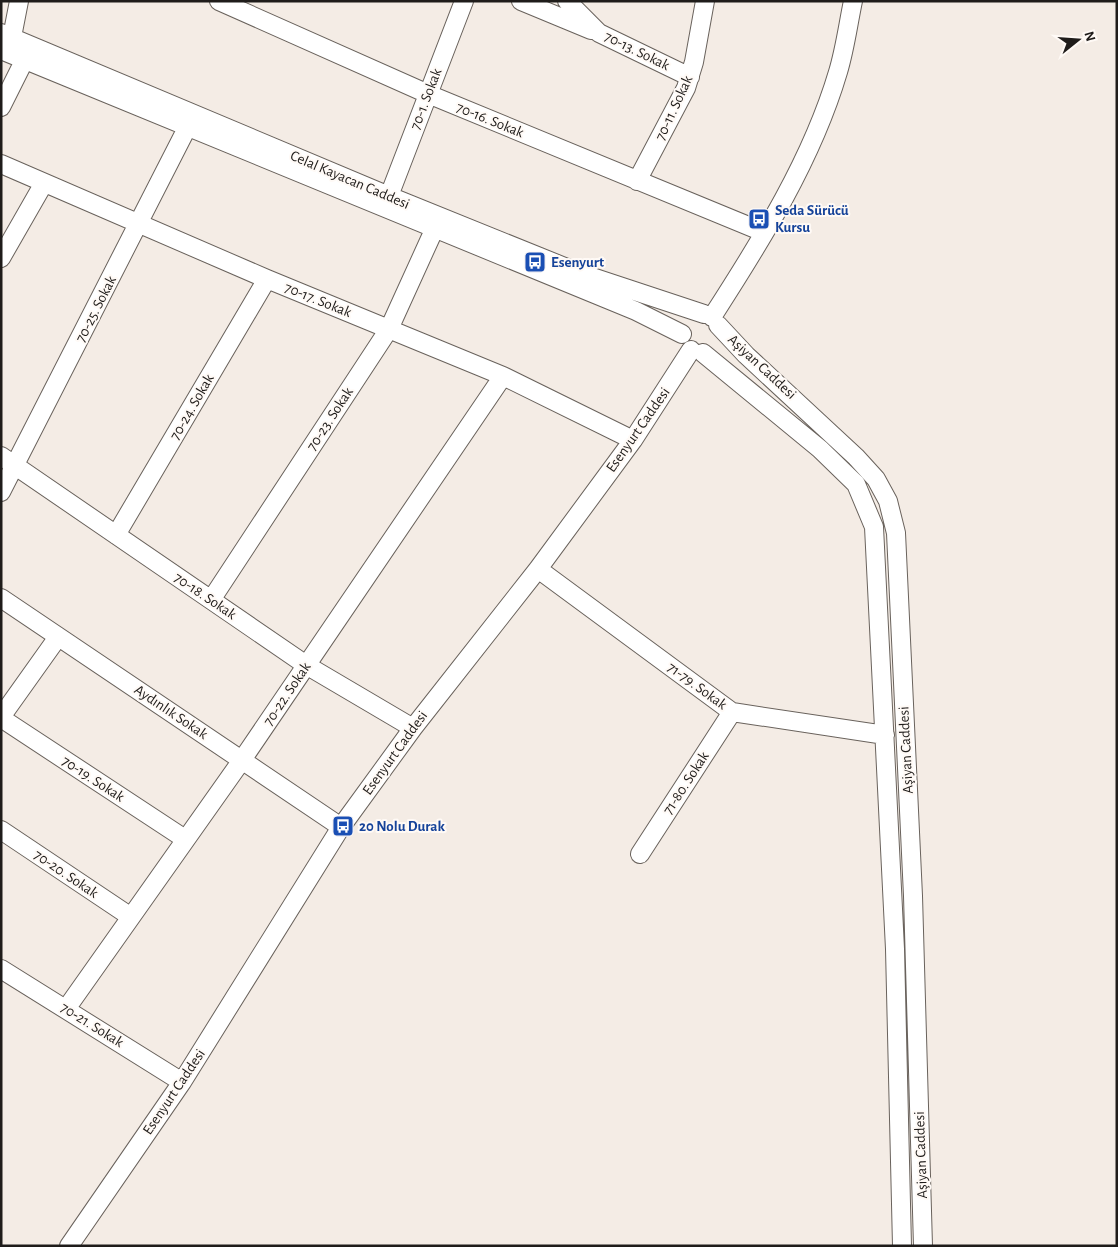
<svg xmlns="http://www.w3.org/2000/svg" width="1118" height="1247" font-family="'Alegreya Sans',sans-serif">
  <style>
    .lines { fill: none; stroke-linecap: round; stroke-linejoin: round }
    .minor-casing { stroke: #69625c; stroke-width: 20 }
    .minor { stroke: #fff; stroke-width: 18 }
    .labels { text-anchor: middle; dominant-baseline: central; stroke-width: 4; stroke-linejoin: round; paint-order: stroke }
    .street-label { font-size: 15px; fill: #1f1c1a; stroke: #fffaf6 }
    .transit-label { font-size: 15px; font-weight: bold; fill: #164399; stroke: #fffaf6; text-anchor: start }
  </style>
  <rect width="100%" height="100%" fill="#f4ece5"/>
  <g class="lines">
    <g class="minor-casing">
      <path id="minor" d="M219,1L428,94L763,232
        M521,1L591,30
        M567,1L599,33L690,77
        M1,33L389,196L577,272L704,314
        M12,37L19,1
        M1,50L636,311L682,334
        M1,107L25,59
        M1,164L267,279L503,376L633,440
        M637,181L686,88L694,62L705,1
        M389,196L464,1
        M1,258L44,183
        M712,317C761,241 812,160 838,72C845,49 848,25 853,1
        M718,325L746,355L856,457L876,479L888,501L896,533L913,896L923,1246
        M703,353L820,449L856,484L874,527L895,949L902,1246
        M1,456L306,665L413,728
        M1,492L188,126
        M116,535L267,279
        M538,569L732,712L885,735
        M1,598L341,827
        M211,600L389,329L434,230
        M1,717L58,637
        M1,718L185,839
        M1,830L131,917
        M640,854L732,712
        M1,969L182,1082
        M66,1009L242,760L503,376
        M69,1246L182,1082L341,827L413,728L538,569L633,440L691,350"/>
    </g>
    <use href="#minor" class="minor"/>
  </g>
  <defs>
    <g id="bus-square" transform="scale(1.125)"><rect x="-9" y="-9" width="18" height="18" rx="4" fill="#1a4fb4" stroke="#fffaf6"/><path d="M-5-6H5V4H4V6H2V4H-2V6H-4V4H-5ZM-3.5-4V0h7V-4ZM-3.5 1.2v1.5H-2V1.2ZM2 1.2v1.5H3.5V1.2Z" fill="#fff"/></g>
  </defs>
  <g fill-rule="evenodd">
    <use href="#bus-square" x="759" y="219"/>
    <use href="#bus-square" x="535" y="262"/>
    <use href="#bus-square" x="343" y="826"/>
  </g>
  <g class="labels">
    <g class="street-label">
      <text transform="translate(637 51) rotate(26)">70-13. Sokak</text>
      <text transform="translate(426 99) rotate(-69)">70-1. Sokak</text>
      <text transform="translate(674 108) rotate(-65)">70-11. Sokak</text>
      <text transform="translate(490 120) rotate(22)">70-16. Sokak</text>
      <text transform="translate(350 180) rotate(23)">Celal Kayacan Caddesi</text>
      <text transform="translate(318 300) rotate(22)">70-17. Sokak</text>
      <text transform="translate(96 309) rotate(-63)">70-25. Sokak</text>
      <text transform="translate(762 367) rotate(43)">Aşiyan Caddesi</text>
      <text transform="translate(192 407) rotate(-60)">70-24. Sokak</text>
      <text transform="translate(330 419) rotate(-57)">70-23. Sokak</text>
      <text transform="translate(638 430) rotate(-55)">Esenyurt Caddesi</text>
      <text transform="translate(205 596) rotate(34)">70-18. Sokak</text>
      <text transform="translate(697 686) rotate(36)">71-79. Sokak</text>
      <text transform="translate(287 694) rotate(-56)">70-22. Sokak</text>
      <text transform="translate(171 712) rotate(34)">Aydınlık Sokak</text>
      <text transform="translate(906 750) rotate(-93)">Aşiyan Caddesi</text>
      <text transform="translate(395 753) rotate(-54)">Esenyurt Caddesi</text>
      <text transform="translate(93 779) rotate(33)">70-19. Sokak</text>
      <text transform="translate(686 783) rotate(-57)">71-80. Sokak</text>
      <text transform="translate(66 874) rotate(34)">70-20. Sokak</text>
      <text transform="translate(92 1025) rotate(32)">70-21. Sokak</text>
      <text transform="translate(174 1092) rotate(-56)">Esenyurt Caddesi</text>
      <text transform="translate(921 1155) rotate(-92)">Aşiyan Caddesi</text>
    </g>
    <g class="transit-label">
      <text x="775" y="210">Seda Sürücü<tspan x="775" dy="17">Kursu</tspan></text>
      <text x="551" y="262">Esenyurt</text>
      <text x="359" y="826">20 Nolu Durak</text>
    </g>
  </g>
  <rect width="1118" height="1247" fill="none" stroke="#1f1c1a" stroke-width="5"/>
  <g transform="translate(1078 40) rotate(73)" stroke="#fffaf6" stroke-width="4" paint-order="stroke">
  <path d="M0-4L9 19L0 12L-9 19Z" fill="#1f1c1a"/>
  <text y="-8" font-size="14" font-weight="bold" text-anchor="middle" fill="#1f1c1a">N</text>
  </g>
</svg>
